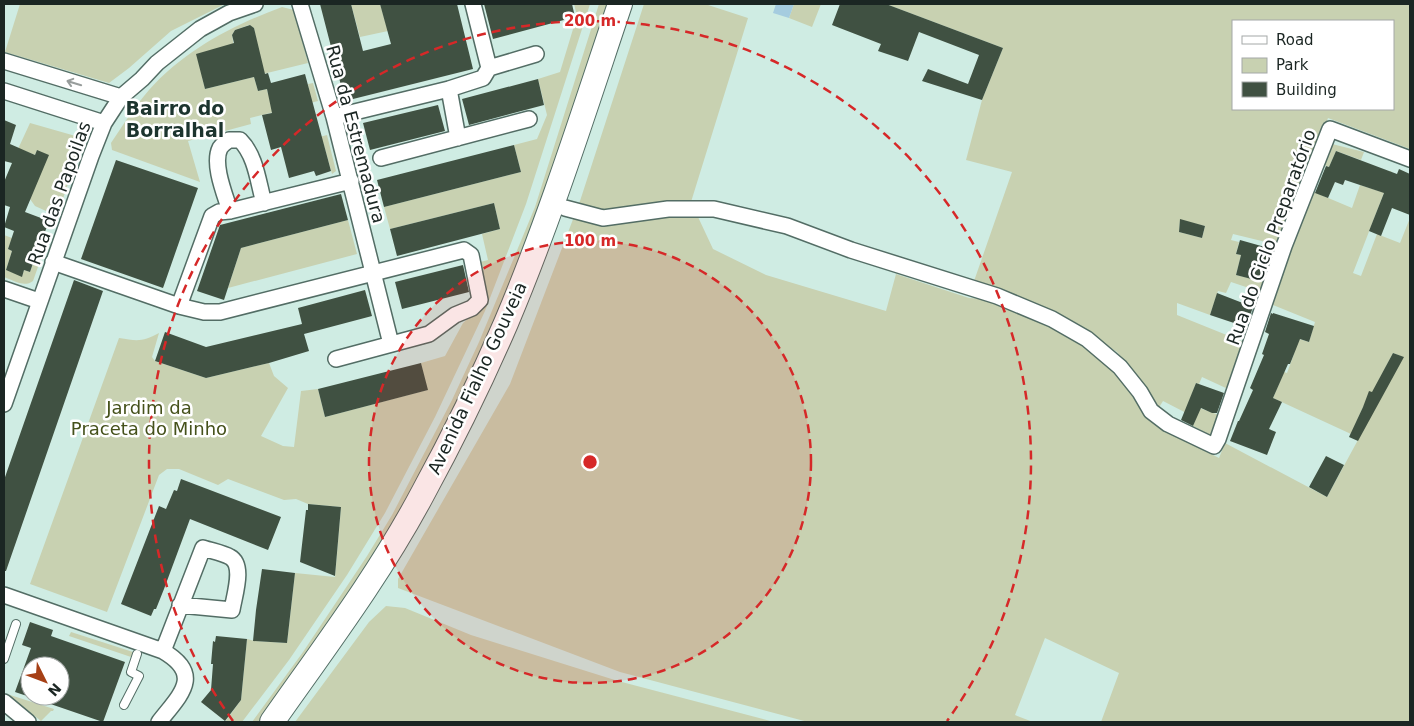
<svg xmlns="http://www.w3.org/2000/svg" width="1414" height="726" font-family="'DejaVu Sans',sans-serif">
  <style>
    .green { fill: #c8d1b1; fill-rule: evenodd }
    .water { fill: #a5ccdf }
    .building { fill: #405142 }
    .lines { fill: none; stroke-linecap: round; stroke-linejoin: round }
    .lane-casing { stroke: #536d65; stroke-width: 10 }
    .street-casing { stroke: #536d65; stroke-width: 18 }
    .primary-casing { stroke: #536d65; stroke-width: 26 }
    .lane { stroke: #fff; stroke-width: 8 }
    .street { stroke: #fff; stroke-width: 15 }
    .primary { stroke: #fff; stroke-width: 24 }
    .oneway { stroke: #989d9c }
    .ring { fill: none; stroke: #d62828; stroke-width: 2.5; stroke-dasharray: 9 6 }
    .labels { text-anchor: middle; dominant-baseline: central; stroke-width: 5; stroke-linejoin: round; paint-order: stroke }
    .street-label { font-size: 18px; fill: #1b2623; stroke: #fff }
    .park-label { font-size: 18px; fill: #45511b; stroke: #fff }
    .neighbourhood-label { font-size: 19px; font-weight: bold; fill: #1c342e; stroke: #fff }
    .centre { fill: #d62828; stroke: #fff; stroke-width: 2.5 }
    .ring-label { font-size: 15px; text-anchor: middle; font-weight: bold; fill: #d62828; stroke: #fff; stroke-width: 5; stroke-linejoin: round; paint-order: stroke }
  </style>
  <rect width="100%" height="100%" fill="#cfece3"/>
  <path class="green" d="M20,4H225L171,31L129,68L109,83L5,52Z
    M351,4H380L388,31L360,37Z
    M574,4H590L526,204L485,311L435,417L385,513L347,575L289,660L242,722H225L241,700L247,639L255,641L287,643L295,573L335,577L341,507L308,504L296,499L284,500L228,479L218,485L179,469H167L159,475L107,612L30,584L119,338C137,341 143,342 159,333L152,357L155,361L206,378L269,363L274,376L288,388L261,436L283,446L294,447L301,391L318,389L325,417L427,390L421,363L445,356L463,323L486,303L480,262L488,260L482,234L500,229L494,203L390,229L384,207L521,172L514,145L537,139L547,115L538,79L560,72L577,16Z
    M599,4H613L497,324L403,513L262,722H252L303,652L367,556L392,515L452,400L479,342L535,207Z
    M644,4H705L748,18L691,202L713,249L766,275L886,311L896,274L969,298L984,299L1046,322L1078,341L1112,368L1158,427L1219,458L1225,443L1327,497L1403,357L1393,353L1379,380L1374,393L1363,407L1351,434L1273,398L1284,372L1287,373L1294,354L1296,338L1309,342L1315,322L1273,305L1291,250L1314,192L1352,208L1360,185L1382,192L1390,171L1392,172L1353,273L1361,276L1377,234L1400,243L1410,218V722H1101L1119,673L1045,638L1015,715L1033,722H808L620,672L398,588V579L510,384L580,201Z
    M794,4H821L812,27L789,18Z
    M886,4H1410V149L1328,118L1278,245L1233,234L1231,240L1239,242L1236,254L1241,255L1236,275L1265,282L1261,292L1231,282L1226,293L1218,291L1210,315L1177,303V315L1244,342L1228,389L1202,377L1199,384L1196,383L1188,404L1219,415L1212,436L1193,426L1196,418L1163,401L1158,409L1117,352L1084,331L973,284L1012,172L966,160L982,100L1003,48ZM1233,21H1393V109H1233ZM1180,220L1205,226L1202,238L1179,232Z
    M282,7L294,10L308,63L263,74L254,28L249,25L235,30L232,35L237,65L202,77L205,89L254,77L258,91L267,89L268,94L309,91L308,84L313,83L318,101L250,118L251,124L188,141L200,182L112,150L111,143C123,125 135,106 149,90C185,50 233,25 282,7Z
    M30,123L79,137L81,140V146L57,216L35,206L30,199L37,150L35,155L25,151L12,162Z
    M327,135L336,171L332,174L323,142L299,149L297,143Z
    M1332,144L1364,152L1361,160L1336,151L1329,167L1324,165Z
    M348,220L357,254L228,288L241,248Z
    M4,235L12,238L8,249L12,251L6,270L22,276L24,270L30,272L36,256L25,243L44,250L33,281C24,288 13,280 4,277Z
    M386,606L405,608L471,635L618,681L774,722H295L369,622Z
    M71,632L133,652L131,657L69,636Z
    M7,694L54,709L53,711H51L41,721Z"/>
  <path class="water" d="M776,4H794L789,18L773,13Z"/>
  <path class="building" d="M320,4H351L363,51L391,44L380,4H457L473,69L345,101Z
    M484,4H572L575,17L493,39Z
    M840,4H886L1003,48L982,100L922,81L928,69L968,84L979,55L919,32L908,61L878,51L881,44L832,25Z
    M250,25L254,28L265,74L268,73L271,83L305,74L331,171L316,176L314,171L289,178L281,147L271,150L262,115L272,113L267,89L258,91L254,77L258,76L205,89L196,54L234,43L232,35L235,30Z
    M538,79L544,105L469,125L462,99Z
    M438,105L445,131L370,150L363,123Z
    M4,120L16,125L10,144L35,155L37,150L49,155L25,212L49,221L42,240H41L30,272L24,270L22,277L6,270L12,251L8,249L14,231L4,227L10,207L4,205V182L12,163L4,161Z
    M514,145L521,172L384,207L377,180Z
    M1336,151L1397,174L1399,169L1410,174V215L1392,208L1381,236L1369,231L1384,193L1345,180L1343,185L1335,182L1328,198L1315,193L1326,166L1329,167Z
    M116,160L198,188L163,288L81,259Z
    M341,194L348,220L241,248L224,300L197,291L220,225Z
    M494,203L500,229L397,256L390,229Z
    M1180,219L1205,226L1202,238L1179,232Z
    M1240,240L1272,249L1266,269L1263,268L1259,281L1236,275L1241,255L1236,254Z
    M463,265L469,292L402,309L395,282Z
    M74,280L103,291L6,571H4V480Z
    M365,290L372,316L304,334L309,351L269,363L206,378L155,361L165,332L206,347L302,324L298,308Z
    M1217,293L1253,307L1246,327L1210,315Z
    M1271,313L1273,314V313L1314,326L1309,342L1300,339L1290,364H1288L1273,398L1282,402L1269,429L1276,432L1267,455L1230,441L1238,421H1239L1253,390L1250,388L1264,355L1262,354L1269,334L1265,332Z
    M1393,353L1404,357L1358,441L1349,437L1363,407L1369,391L1372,392Z
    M421,363L428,390L325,417L318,389Z
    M1196,383L1224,393L1217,413H1212L1201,408L1193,426L1181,420Z
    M1326,456L1344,465L1327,497L1309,487Z
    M181,479L281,517L268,550L190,519L164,589L156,609H154L151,616L121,604L159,506L166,509L174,490L177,491Z
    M308,504L341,507L335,576L300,562L306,510H308Z
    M262,569L295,573L287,643L253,641L256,610Z
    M30,622L53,630L51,636L125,662L103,722L33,698V696H60V666H30V697L15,692L31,648L22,645Z
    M216,636L247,639L241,700L225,721L201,702L211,690L213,664H211L213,641L215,642Z"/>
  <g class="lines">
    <g class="lane-casing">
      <path id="lane" d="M4,659L16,624
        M124,705L139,676L131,672L137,654"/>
    </g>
    <g class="street-casing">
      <path id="street" d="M300,4L334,117L391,344
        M473,4L489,68
        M4,61L121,97
        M449,89L458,138
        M4,91L104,123
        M334,117L449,89L483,78L489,68L536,54
        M381,158L529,119
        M565,208L603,218L668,209H714L787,226L851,250L997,296L1052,319L1087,339L1120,367L1140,392L1151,411L1168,424L1214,446L1218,439L1284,246L1330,129L1410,159
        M230,211C225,195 212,164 220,148C222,145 226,142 229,140H240C256,156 258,182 264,203
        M53,262L179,306L204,312H220L464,250L471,255L480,300L472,308L455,315L429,334L336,359
        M4,289L39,301
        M179,306L212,216L219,212L230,211L351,181
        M4,404L91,156L104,123L121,97L142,79L157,63L200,29L229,13L255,4
        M4,595L163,651L203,548C212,551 223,553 230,557C245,565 234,596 232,610L180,605
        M4,702L28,722
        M159,722C180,695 204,675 163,651"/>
    </g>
    <g class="primary-casing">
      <path id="primary" d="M272,722C324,648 380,574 423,493C453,438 481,381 506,323C550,219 584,111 620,4"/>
    </g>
    <use href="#lane" class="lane"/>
    <use href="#street" class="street"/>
    <use href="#primary" class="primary"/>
  </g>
  <defs><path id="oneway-shaft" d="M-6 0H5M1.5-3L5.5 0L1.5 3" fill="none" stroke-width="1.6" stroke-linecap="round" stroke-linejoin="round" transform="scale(1.25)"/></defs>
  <use class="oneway" href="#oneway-shaft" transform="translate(74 83) rotate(-163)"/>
  <circle cx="590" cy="462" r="221" fill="#d62828" fill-opacity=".12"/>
  <g class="ring">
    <circle cx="590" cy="462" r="221"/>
    <path d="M233 721A441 441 0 1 1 947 721"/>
  </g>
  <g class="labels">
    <g class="street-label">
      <text transform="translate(356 134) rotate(75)">Rua da Estremadura</text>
      <text transform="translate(59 193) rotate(-70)">Rua das Papoilas</text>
      <text transform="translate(1271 237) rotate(-70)">Rua do Ciclo Preparatório</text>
      <text transform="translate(477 378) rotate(-65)">Avenida Fialho Gouveia</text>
    </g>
    <g class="park-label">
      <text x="149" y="407">Jardim da<tspan x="149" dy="21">Praceta do Minho</tspan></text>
    </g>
    <g class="neighbourhood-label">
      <text x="175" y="108">Bairro do<tspan x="175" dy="22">Borralhal</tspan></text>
    </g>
  </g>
  <circle cx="590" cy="462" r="8" class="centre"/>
  <g class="ring-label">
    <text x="590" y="26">200 m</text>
    <text x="590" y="246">100 m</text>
  </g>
  <rect width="1414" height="726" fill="none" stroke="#1b2623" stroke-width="10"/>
  <rect x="1232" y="20" width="162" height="90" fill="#ffffff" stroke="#a4a8a7"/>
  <rect x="1242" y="36" width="25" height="8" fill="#ffffff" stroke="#a4a8a7"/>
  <text x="1276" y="45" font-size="15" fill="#1b2623">Road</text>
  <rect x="1242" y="58" width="25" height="15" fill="#c8d1b1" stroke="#a4a8a7"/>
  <text x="1276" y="70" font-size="15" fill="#1b2623">Park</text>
  <rect x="1242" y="82" width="25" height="15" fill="#405142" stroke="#a4a8a7"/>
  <text x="1276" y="95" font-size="15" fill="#1b2623">Building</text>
  <g transform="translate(45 681) rotate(132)"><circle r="24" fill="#ffffff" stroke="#a4a8a7"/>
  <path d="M0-4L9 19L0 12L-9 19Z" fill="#a64016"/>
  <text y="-8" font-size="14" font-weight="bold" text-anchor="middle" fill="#1b2623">N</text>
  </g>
</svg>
